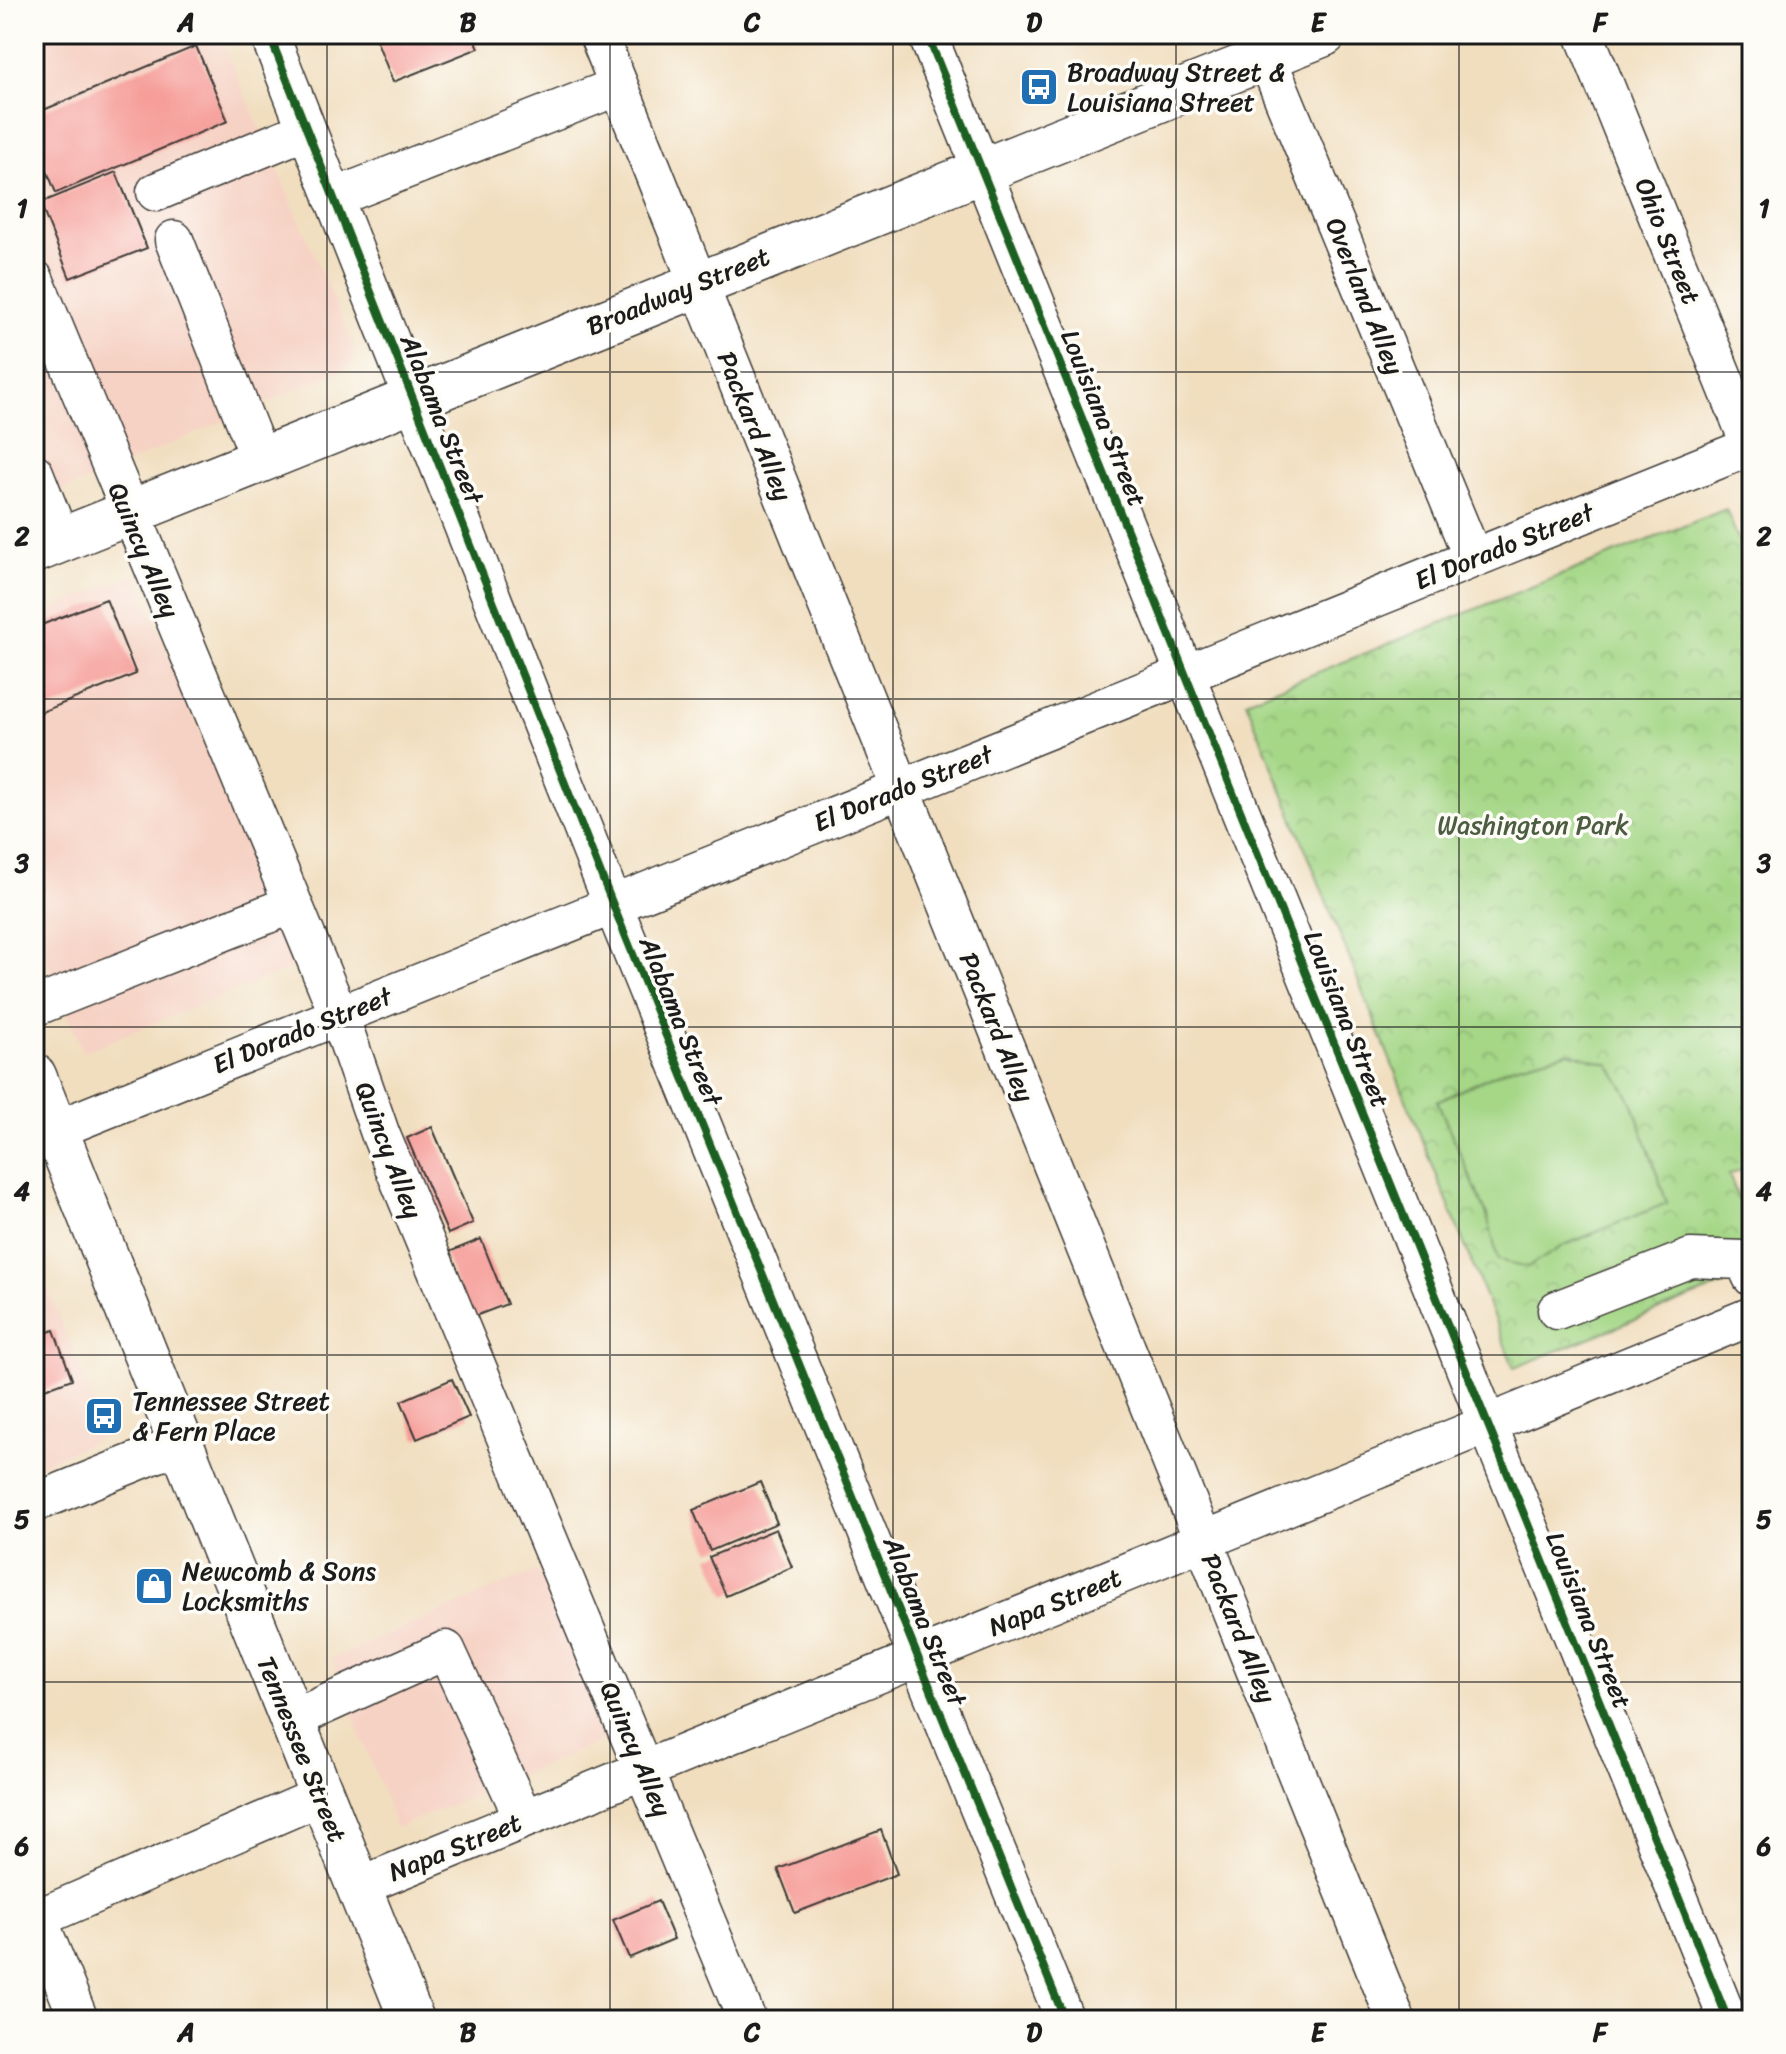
<svg xmlns="http://www.w3.org/2000/svg" width="1786" height="2054" font-family="Sriracha,sans-serif">
  <style>
    .built { fill: #f6d2c4 }
    .park { fill: url(#park-crowns); stroke: #607a52; stroke-width: 2 }
    .pitch { fill: #a5d787; stroke: #607a52; stroke-width: 2 }
    .building { fill: #f69d99 }
    .lines { fill: none; stroke-linecap: round; stroke-linejoin: round }
    .minor-casing { stroke: #3c3934; stroke-width: 41 }
    .major-casing { stroke: #3c3934; stroke-width: 47 }
    .minor { stroke: #fff; stroke-width: 38 }
    .major { stroke: #fff; stroke-width: 44 }
    .cycleway-casing { stroke: #fdfcf7; stroke-width: 13 }
    .cycleway { stroke: #1b5e20; stroke-width: 8 }
    .grid { fill: none; stroke: #1c1c1c; stroke-width: 2; stroke-opacity: 0.55 }
    .labels { text-anchor: middle; dominant-baseline: central; stroke-width: 7; stroke-linejoin: round; paint-order: stroke }
    .poi-label { font-size: 26px; fill: #1c1c1c; stroke: #fdfcf7; text-anchor: start }
    .street-label { font-size: 26px; fill: #1c1c1c; stroke: #fdfcf7 }
    .park-label { font-size: 26px; fill: #4c5d41; stroke: #fdfcf7 }
    .neatline { fill: none; stroke: #1c1c1c; stroke-width: 3 }
    .grid-label { font-size: 26px; text-anchor: middle; font-weight: bold; fill: #1c1c1c }
  </style>
  <defs>
    <pattern id="park-crowns" width="20" height="18" patternUnits="userSpaceOnUse" patternTransform="scale(2)"><rect width="20" height="18" fill="#a5d787"/><path d="M2 6a3 3 0 1 1 6 0M12 15a3 3 0 1 1 6 0" fill="none" stroke="#8db874"/></pattern>
  </defs>
  <rect width="100%" height="100%" fill="#fdfcf7"/>
  <filter id="ink" filterUnits="userSpaceOnUse"><feTurbulence type="fractalNoise" baseFrequency=".0125" numOctaves="2"/><feDisplacementMap in="SourceGraphic" scale="16" xChannelSelector="R" yChannelSelector="G"/><feConvolveMatrix kernelMatrix="1 2 1 2 8 2 1 2 1" color-interpolation-filters="sRGB"/></filter>
  <filter id="wash" filterUnits="userSpaceOnUse"><feTurbulence type="fractalNoise" baseFrequency=".006" numOctaves="4" result="noise"/><feDisplacementMap in="SourceGraphic" scale="32" xChannelSelector="R" yChannelSelector="G"/><feGaussianBlur stdDeviation="1.8" result="paint"/><feColorMatrix in="noise" values="0 0 0 0 0 0 0 0 0 0 0 0 0 0 0 0 0 1.4 0 .05"/><feComposite in="paint" operator="in"/></filter>
  <g filter="url(#wash)">
    <rect width="100%" height="100%" fill="#f1debf"/>
    <path class="built" d="M34,34H219L356,352L352,365L34,504Z
      M136,575L296,966L83,1052L34,931V615Z
      M34,1255L107,1436L34,1467Z
      M538,1570L607,1739L396,1828L332,1659Z"/>
    <path class="park" d="M1726,509L1752,574V1165L1729,1175L1752,1231V1273L1514,1368L1246,701Z"/>
    <path class="pitch" d="M1568,1052L1609,1064L1632,1102L1667,1203L1565,1245L1528,1267L1498,1260L1487,1215L1437,1101L1511,1067Z"/>
    <g id="blocks">
      <path class="building" d="M374,34H473L479,48L393,82Z
        M196,46L228,121L56,193L34,139V114Z
        M116,172L147,248L70,278L40,203Z
        M106,599L136,674L34,715V628Z
        M432,1127L473,1223L448,1234L407,1138Z
        M481,1239L507,1304L470,1318L444,1254Z
        M54,1330L72,1379L34,1393V1337Z
        M452,1379L469,1417L417,1439L401,1401Z
        M760,1482L777,1523L710,1551L693,1510Z
        M776,1529L792,1567L726,1596L709,1557Z
        M881,1830L897,1874L795,1913L778,1869Z
        M658,1901L674,1939L629,1958L613,1920Z"/>
    </g>
  </g>
  <g filter="url(#ink)">
    <use href="#blocks" fill-opacity="0" stroke="#3c3934" stroke-width="2"/>
    <g class="lines">
      <g class="minor-casing">
        <path id="minor" d="M269,34L613,905L1065,2020
          M598,34L1396,2020
          M927,34L1728,2020
          M1257,34L1473,558
          M1584,34L1752,449
          M156,192L306,130
          M333,198L619,86
          M174,240L261,461
          M34,279L339,1015L380,1133L747,2020
          M34,473L61,541
          M34,1007L293,904
          M55,1130L1752,446
          M1557,1310L1691,1258L1744,1260L1752,1277
          M34,1503L180,1444
          M291,1720L446,1650L524,1819
          M358,1887L1752,1316
          M38,1919L79,2020
          M34,1920L321,1796"/>
      </g>
      <g class="major-casing">
        <path id="major" d="M34,551L1324,34
          M34,1076L412,2020"/>
      </g>
      <use href="#minor" class="minor"/>
      <use href="#major" class="major"/>
      <g class="cycleway-casing">
        <path id="cycleway" d="M269,34L613,905L1065,2020
          M927,34L1728,2020"/>
      </g>
      <use href="#cycleway" class="cycleway"/>
    </g>
  </g>
  <path class="grid" d="M327,34V2020M610,34V2020M893,34V2020M1176,34V2020M1459,34V2020M34,372H1752M34,699H1752M34,1027H1752M34,1355H1752M34,1682H1752"/>
  <defs>
    <g id="bus-square" transform="scale(2)"><rect x="-9" y="-9" width="18" height="18" rx="4" fill="#1f6fb2" stroke="#fdfcf7"/><path d="M-5-6H5V4H4V6H2V4H-2V6H-4V4H-5ZM-3.5-4V0h7V-4ZM-3.5 1.2v1.5H-2V1.2ZM2 1.2v1.5H3.5V1.2Z" fill="#fff"/></g>
    <g id="shop-square" transform="scale(2)"><rect x="-9" y="-9" width="18" height="18" rx="4" fill="#1f6fb2" stroke="#fdfcf7"/><path d="M-5-2.5h2.3a2.7 3.5 0 0 1 5.4 0H5L5.5 6h-11ZM-1.5-2.5h3a1.5 2.3 0 0 0-3 0Z" fill="#fff"/></g>
  </defs>
  <g fill-rule="evenodd">
    <use href="#bus-square" x="1039" y="87"/>
    <use href="#bus-square" x="104" y="1416"/>
    <use href="#shop-square" x="154" y="1586"/>
  </g>
  <g class="labels">
    <g class="poi-label">
      <text x="1067" y="72">Broadway Street &amp;<tspan x="1067" dy="30">Louisiana Street</tspan></text>
      <text x="132" y="1401">Tennessee Street<tspan x="132" dy="30">&amp; Fern Place</tspan></text>
      <text x="182" y="1571">Newcomb &amp; Sons<tspan x="182" dy="30">Locksmiths</tspan></text>
    </g>
    <g class="street-label">
      <text transform="translate(1668 241) rotate(68)">Ohio Street</text>
      <text transform="translate(678 291) rotate(-22)">Broadway Street</text>
      <text transform="translate(1365 296) rotate(68)">Overland Alley</text>
      <text transform="translate(1104 418) rotate(68)">Louisiana Street</text>
      <text transform="translate(442 419) rotate(68)">Alabama Street</text>
      <text transform="translate(755 426) rotate(68)">Packard Alley</text>
      <text transform="translate(1504 546) rotate(-22)">El Dorado Street</text>
      <text transform="translate(144 550) rotate(67)">Quincy Alley</text>
      <text transform="translate(903 788) rotate(-22)">El Dorado Street</text>
      <text transform="translate(1347 1019) rotate(68)">Louisiana Street</text>
      <text transform="translate(681 1021) rotate(68)">Alabama Street</text>
      <text transform="translate(997 1027) rotate(68)">Packard Alley</text>
      <text transform="translate(302 1030) rotate(-22)">El Dorado Street</text>
      <text transform="translate(389 1150) rotate(69)">Quincy Alley</text>
      <text transform="translate(1055 1602) rotate(-22)">Napa Street</text>
      <text transform="translate(1589 1620) rotate(68)">Louisiana Street</text>
      <text transform="translate(925 1621) rotate(68)">Alabama Street</text>
      <text transform="translate(1239 1628) rotate(68)">Packard Alley</text>
      <text transform="translate(302 1749) rotate(68)">Tennessee Street</text>
      <text transform="translate(636 1749) rotate(67)">Quincy Alley</text>
      <text transform="translate(455 1847) rotate(-22)">Napa Street</text>
    </g>
    <g class="park-label">
      <text x="1533" y="825">Washington Park</text>
    </g>
  </g>
  <rect width="1786" height="2054" fill="none" stroke="#fdfcf7" stroke-width="88"/>
  <rect x="44" y="44" width="1698" height="1966" class="neatline"/>
  <g class="grid-label">
    <text x="186" y="31">A</text>
    <text x="468" y="31">B</text>
    <text x="752" y="31">C</text>
    <text x="1034" y="31">D</text>
    <text x="1318" y="31">E</text>
    <text x="1600" y="31">F</text>
    <text x="22" y="217">1</text>
    <text x="1764" y="217">1</text>
    <text x="22" y="545">2</text>
    <text x="1764" y="545">2</text>
    <text x="22" y="872">3</text>
    <text x="1764" y="872">3</text>
    <text x="22" y="1200">4</text>
    <text x="1764" y="1200">4</text>
    <text x="22" y="1528">5</text>
    <text x="1764" y="1528">5</text>
    <text x="22" y="1855">6</text>
    <text x="1764" y="1855">6</text>
    <text x="186" y="2041">A</text>
    <text x="468" y="2041">B</text>
    <text x="752" y="2041">C</text>
    <text x="1034" y="2041">D</text>
    <text x="1318" y="2041">E</text>
    <text x="1600" y="2041">F</text>
  </g>
</svg>
